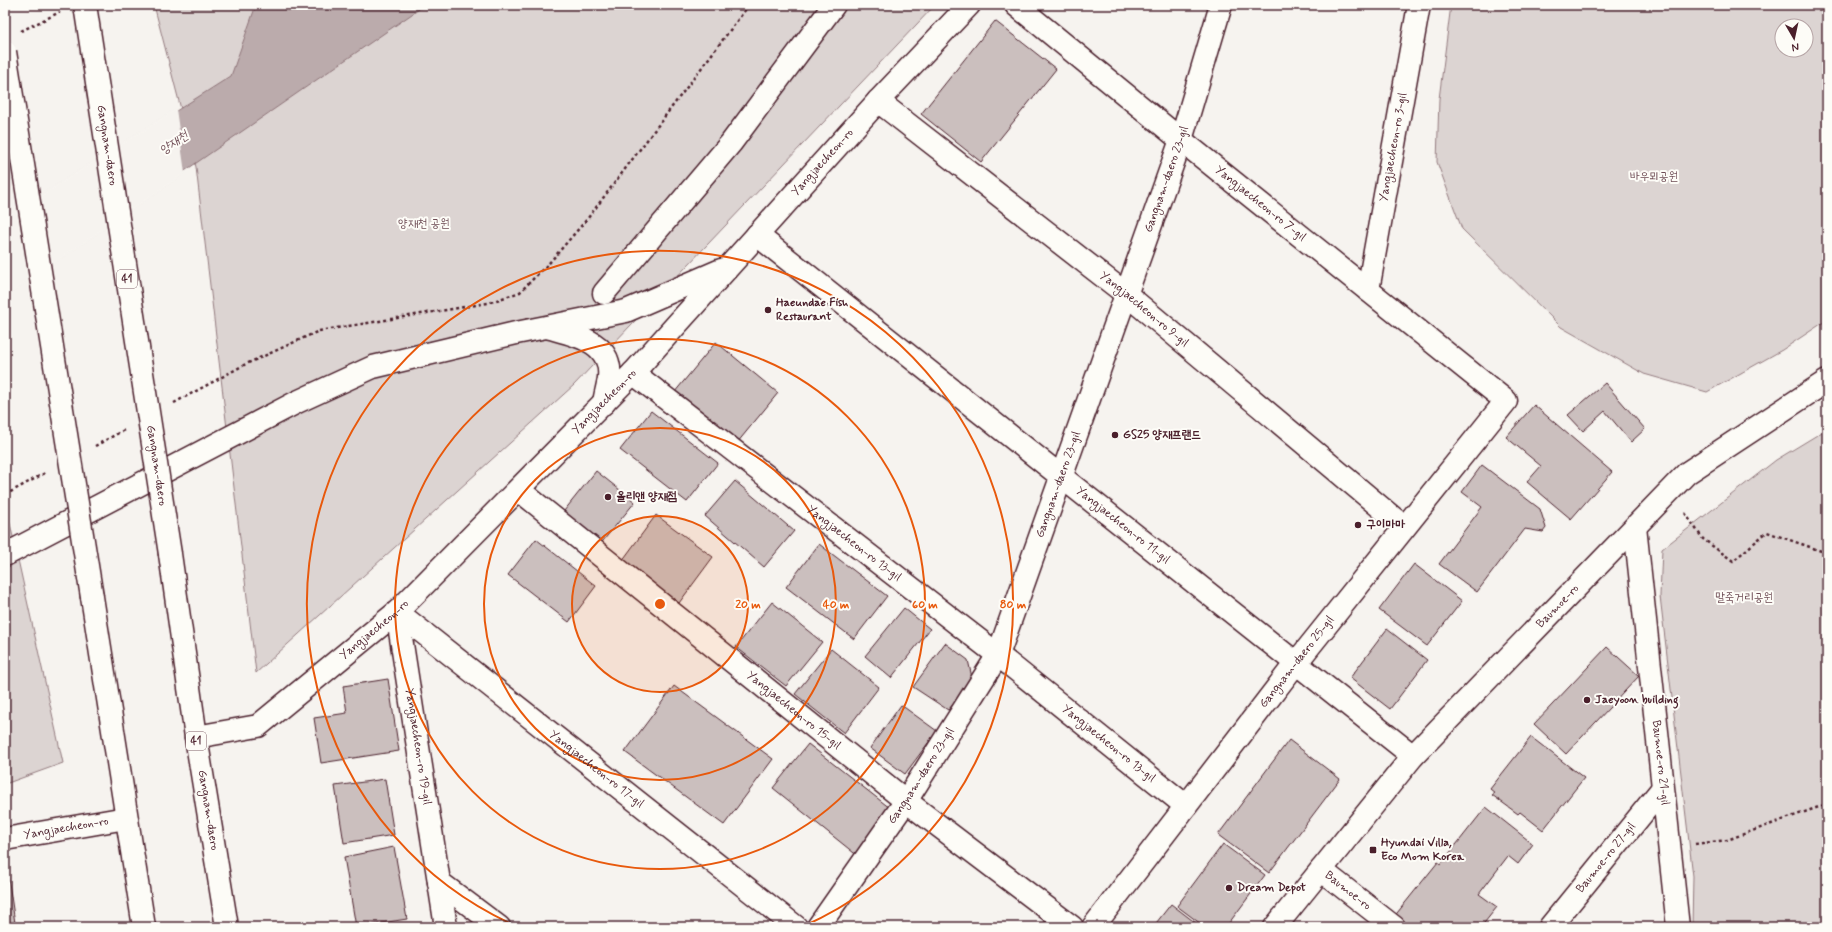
<svg xmlns="http://www.w3.org/2000/svg" width="1832" height="932" font-family="Mynerve,'Poor Story',sans-serif">
  <style>
    .green { fill: #dcd4d2; stroke: #937a7e; fill-rule: evenodd }
    .water { fill: #bbabac; stroke: #8e7378 }
    .pier { fill: #f6f3ef }
    .building { fill: #cbbfbe; stroke: #4a1f2b }
    .lines { fill: none; stroke-linecap: round; stroke-linejoin: round }
    .minor-casing { stroke: #4a1f2b; stroke-width: 25 }
    .major-casing { stroke: #4a1f2b; stroke-width: 25 }
    .path { stroke: #4a1f2b; stroke-width: 2.5; stroke-dasharray: 3 3; stroke-linecap: butt }
    .minor { stroke: #fdfcf7; stroke-width: 22 }
    .major { stroke: #fdfcf7; stroke-width: 22 }
    .major-bridge-casing { stroke: #4a1f2b; stroke-width: 25; stroke-linecap: butt }
    .major-bridge { stroke: #fdfcf7; stroke-width: 22 }
    .ring { fill: none; stroke: #e8590c; stroke-width: 2 }
    .poi-dot { fill: #4a1f2b; stroke: #fdfcf7; stroke-width: 1.5 }
    .labels { text-anchor: middle; dominant-baseline: central; stroke-width: 4; stroke-linejoin: round; paint-order: stroke }
    .shield { fill: #fdfcf7; stroke: #806168; stroke-width: 1 }
    .shield-label { font-size: 11px; font-weight: bold; fill: #4a1f2b }
    .street-label { font-size: 12px; fill: #4a1f2b; stroke: #fdfcf7 }
    .park-label { font-size: 12px; fill: #6e4c55; stroke: #fdfcf7 }
    .poi-label { font-size: 12px; font-weight: bold; fill: #4a1f2b; stroke: #fdfcf7; text-anchor: start }
    .water-label { font-size: 13px; font-style: italic; fill: #725058; stroke: #fdfcf7 }
    .centre { fill: #e8590c; stroke: #fdfcf7; stroke-width: 2 }
    .ring-label { font-size: 12px; text-anchor: middle; font-weight: bold; fill: #e8590c; stroke: #fdfcf7; stroke-width: 4; stroke-linejoin: round; paint-order: stroke }
  </style>
  <rect width="100%" height="100%" fill="#f6f3ef"/>
  <filter id="ink" filterUnits="userSpaceOnUse"><feTurbulence type="fractalNoise" baseFrequency=".025" numOctaves="2"/><feDisplacementMap in="SourceGraphic" scale="8" xChannelSelector="R" yChannelSelector="G"/><feConvolveMatrix kernelMatrix="1 2 1 2 8 2 1 2 1" color-interpolation-filters="sRGB"/></filter>
  <g filter="url(#ink)">
    <path class="green" d="M154,5H935L574,385L256,673L196,167Z
      M1451,5H1827V320L1782,350L1707,392L1644,374L1561,327L1462,229L1437,162L1439,99ZM1782,26H1806V50H1782Z
      M1827,429V927H1692L1693,876L1660,596L1662,549L1776,460Z
      M5,501L63,763L5,784Z"/>
    <path class="water" d="M258,5H425L5,295V220L231,76L255,8Z"/>
    <path class="pier" d="M176,109L185,173L5,297V218Z"/>
    <path class="building" d="M995,21L1056,69L981,162L921,114Z
      M716,342L778,393L737,443L674,393Z
      M1605,383L1645,429L1631,442L1605,411L1583,431L1568,415Z
      M1534,405L1612,472L1571,519L1527,482L1541,466L1506,437Z
      M651,411L718,463L687,502L620,450Z
      M1482,465L1540,509L1546,528L1543,532L1525,529L1477,592L1439,564L1482,507L1462,492Z
      M596,471L635,502L598,547L560,516Z
      M735,481L794,531L764,567L705,516Z
      M656,515L713,557L679,603L622,561Z
      M536,539L596,586L569,622L508,575Z
      M819,544L887,596L854,639L786,587Z
      M1414,564L1462,601L1427,646L1379,610Z
      M772,602L822,642L786,686L736,647Z
      M904,608L930,629L891,678L865,656Z
      M1387,629L1427,660L1390,709L1350,678Z
      M945,643L968,660L973,682L948,710L913,687Z
      M1607,647L1639,676L1566,754L1534,724Z
      M831,649L879,687L844,733L795,694Z
      M388,679L399,751L321,763L314,718L347,713L343,686Z
      M674,686L773,759L724,825L625,752Z
      M901,705L937,731L905,774L870,748Z
      M1531,737L1584,778L1543,830L1520,812L1518,814L1492,795L1495,793L1490,789Z
      M1289,740L1340,779L1269,873L1218,835Z
      M808,744L895,812L859,857L773,788Z
      M385,779L394,835L344,843L335,786Z
      M1486,807L1533,844L1518,864L1508,856L1479,894L1497,907L1481,927H1405L1393,918L1438,862L1441,864Z
      M1223,844L1265,875L1226,927H1205L1177,906Z
      M394,847L407,919L356,927L344,857Z
      M5,856L15,923L5,925Z
      M1171,904L1201,927H1153Z"/>
    <g class="lines">
      <g class="minor-casing">
        <g id="minor">
          <path id="s1" d="M1016,5L1181,140L1506,401L1296,663L1093,927"/>
          <path id="s2" d="M878,101L1126,294L1404,527"/>
          <path id="s3" d="M757,235L1413,756"/>
          <path id="s4" d="M1368,290L1419,5"/>
          <path d="M604,293L731,143L834,5"/>
          <path d="M550,328C576,335 613,342 609,378C608,386 605,395 604,403"/>
          <path id="s5" d="M633,373L998,655L1186,806"/>
          <path id="s6" d="M519,490L906,801L1072,927"/>
          <path id="s7" d="M1635,527L1678,927"/>
          <path d="M5,555L297,402L373,367L516,333L626,311L721,270"/>
          <path id="s8" d="M397,612L796,927"/>
          <path id="s9" d="M397,612L446,927"/>
          <path id="s10" d="M196,737L258,726L397,612L633,373L878,101L969,5"/>
          <path id="s11" d="M5,839L126,818"/>
          <path id="s12" d="M1321,870L1394,927"/>
          <path d="M439,882L499,927"/>
          <path id="s13" d="M818,927L906,801L998,655L1181,140L1221,5"/>
          <path id="s14" d="M1275,927L1413,756L1687,473L1827,381"/>
          <path id="s15" d="M1550,927L1662,789"/>
        </g>
      </g>
      <g class="major-casing">
        <g id="major">
          <path id="s16" d="M170,554L196,737L227,927"/>
          <path d="M92,597L144,927"/>
        </g>
      </g>
      <path class="path" d="M21,31L60,12
        M174,403L244,365L319,331L488,303L520,292L550,262L588,218L749,5
        M95,446L124,430
        M5,495L45,473
        M1685,513L1703,539L1733,561L1767,532L1827,553
        M1695,844L1727,840L1827,804"/>
      <use href="#minor" class="minor"/>
      <use href="#major" class="major"/>
      <g class="major-bridge-casing">
        <g id="major-bridge">
          <path id="s17" d="M85,5L170,554"/>
          <path d="M5,52L92,597"/>
        </g>
      </g>
      <use href="#major-bridge" class="major-bridge"/>
    </g>
  </g>
  <circle cx="660" cy="604" r="88" fill="#e8590c" fill-opacity=".12"/>
  <g class="ring">
    <circle cx="660" cy="604" r="88"/>
    <circle cx="660" cy="604" r="176"/>
    <circle cx="660" cy="604" r="265"/>
    <path d="M516 926A353 353 0 1 1 804 926"/>
  </g>
  <g class="poi-dot">
    <circle cx="768" cy="310" r="4"/>
    <circle cx="1115" cy="435" r="4"/>
    <circle cx="608" cy="497" r="4"/>
    <circle cx="1358" cy="525" r="4"/>
    <circle cx="1587" cy="700" r="4"/>
    <rect x="1369" y="846" width="8" height="8" rx="2"/>
    <circle cx="1229" cy="888" r="4"/>
  </g>
  <g class="labels">
    <g class="shield">
      <rect x="117" y="270" width="20" height="18" rx="3"/>
      <rect x="186" y="732" width="20" height="18" rx="3"/>
    </g>
    <g class="shield-label">
      <text x="127" y="279">41</text>
      <text x="196" y="741">41</text>
    </g>
    <g class="street-label">
      <text stroke="none"><textPath href="#s17" startOffset="142">Gangnam-daero</textPath></text>
      <text stroke="none"><textPath href="#s4" startOffset="145">Yangjaecheon-ro 3-gil</textPath></text>
      <text stroke="none"><textPath href="#s10" startOffset="862">Yangjaecheon-ro</textPath></text>
      <text stroke="none"><textPath href="#s13" startOffset="831">Gangnam-daero 23-gil</textPath></text>
      <text stroke="none"><textPath href="#s1" startOffset="315">Yangjaecheon-ro 7-gil</textPath></text>
      <text stroke="none"><textPath href="#s2" startOffset="338">Yangjaecheon-ro 9-gil</textPath></text>
      <text stroke="none"><textPath href="#s10" startOffset="538">Yangjaecheon-ro</textPath></text>
      <text stroke="none"><textPath href="#s17" startOffset="466">Gangnam-daero</textPath></text>
      <text stroke="none"><textPath href="#s13" startOffset="507">Gangnam-daero 23-gil</textPath></text>
      <text stroke="none"><textPath href="#s3" startOffset="467">Yangjaecheon-ro 11-gil</textPath></text>
      <text stroke="none"><textPath href="#s5" startOffset="279">Yangjaecheon-ro 13-gil</textPath></text>
      <text stroke="none"><textPath href="#s14" startOffset="428">Baumoe-ro</textPath></text>
      <text stroke="none"><textPath href="#s10" startOffset="214">Yangjaecheon-ro</textPath></text>
      <text transform="translate(1297 662) rotate(-52)">Gangnam-daero 25-gil</text>
      <text stroke="none"><textPath href="#s6" startOffset="352">Yangjaecheon-ro 15-gil</textPath></text>
      <text stroke="none"><textPath href="#s5" startOffset="603">Yangjaecheon-ro 13-gil</textPath></text>
      <text stroke="none"><textPath href="#s9" startOffset="136">Yangjaecheon-ro 19-gil</textPath></text>
      <text stroke="none"><textPath href="#s7" startOffset="237">Baumoe-ro 21-gil</textPath></text>
      <text stroke="none"><textPath href="#s8" startOffset="254">Yangjaecheon-ro 17-gil</textPath></text>
      <text stroke="none"><textPath href="#s13" startOffset="183">Gangnam-daero 23-gil</textPath></text>
      <text stroke="none"><textPath href="#s16" startOffset="259">Gangnam-daero</textPath></text>
      <text stroke="none"><textPath href="#s11" startOffset="62">Yangjaecheon-ro</textPath></text>
      <text stroke="none"><textPath href="#s15" startOffset="89">Baumoe-ro 27-gil</textPath></text>
      <text stroke="none"><textPath href="#s12" startOffset="34">Baumoe-ro</textPath></text>
    </g>
    <g class="park-label">
      <text x="1654" y="177">바우뫼공원</text>
      <text x="424" y="224">양재천 공원</text>
      <text x="1744" y="598">말죽거리공원</text>
    </g>
    <g class="poi-label">
      <text x="776" y="303">Haeundae Fish<tspan x="776" dy="14">Restaurant</tspan></text>
      <text x="1123" y="435">GS25 양재프랜드</text>
      <text x="616" y="497">올리앤 양재점</text>
      <text x="1366" y="525">구이마마</text>
      <text x="1595" y="700">Jaeyoon building</text>
      <text x="1381" y="843">Hyundai Villa,<tspan x="1381" dy="14">Eco Mom Korea</tspan></text>
      <text x="1237" y="888">Dream Depot</text>
    </g>
    <g class="water-label">
      <text transform="translate(174 143) rotate(-34)">양재천</text>
    </g>
  </g>
  <circle cx="660" cy="604" r="6" class="centre"/>
  <g class="ring-label">
    <text x="748" y="608">20 m</text>
    <text x="836" y="608">40 m</text>
    <text x="925" y="608">60 m</text>
    <text x="1013" y="608">80 m</text>
  </g>
  <rect width="1832" height="932" fill="none" stroke="#fdfcf7" stroke-width="20"/>
  <rect x="10" y="10" width="1812" height="912" fill="none" stroke="#4a1f2b" stroke-width="1.5" filter="url(#ink)"/>
  <g transform="translate(1794 38) rotate(171)"><circle r="19" fill="#fdfcf7" stroke="#b5a4a5"/>
  <path d="M0-3L7 15L0 10L-7 15Z" fill="#4a1f2b"/>
  <text y="-6" font-size="11" font-weight="bold" text-anchor="middle" fill="#4a1f2b">N</text>
  </g>
</svg>
